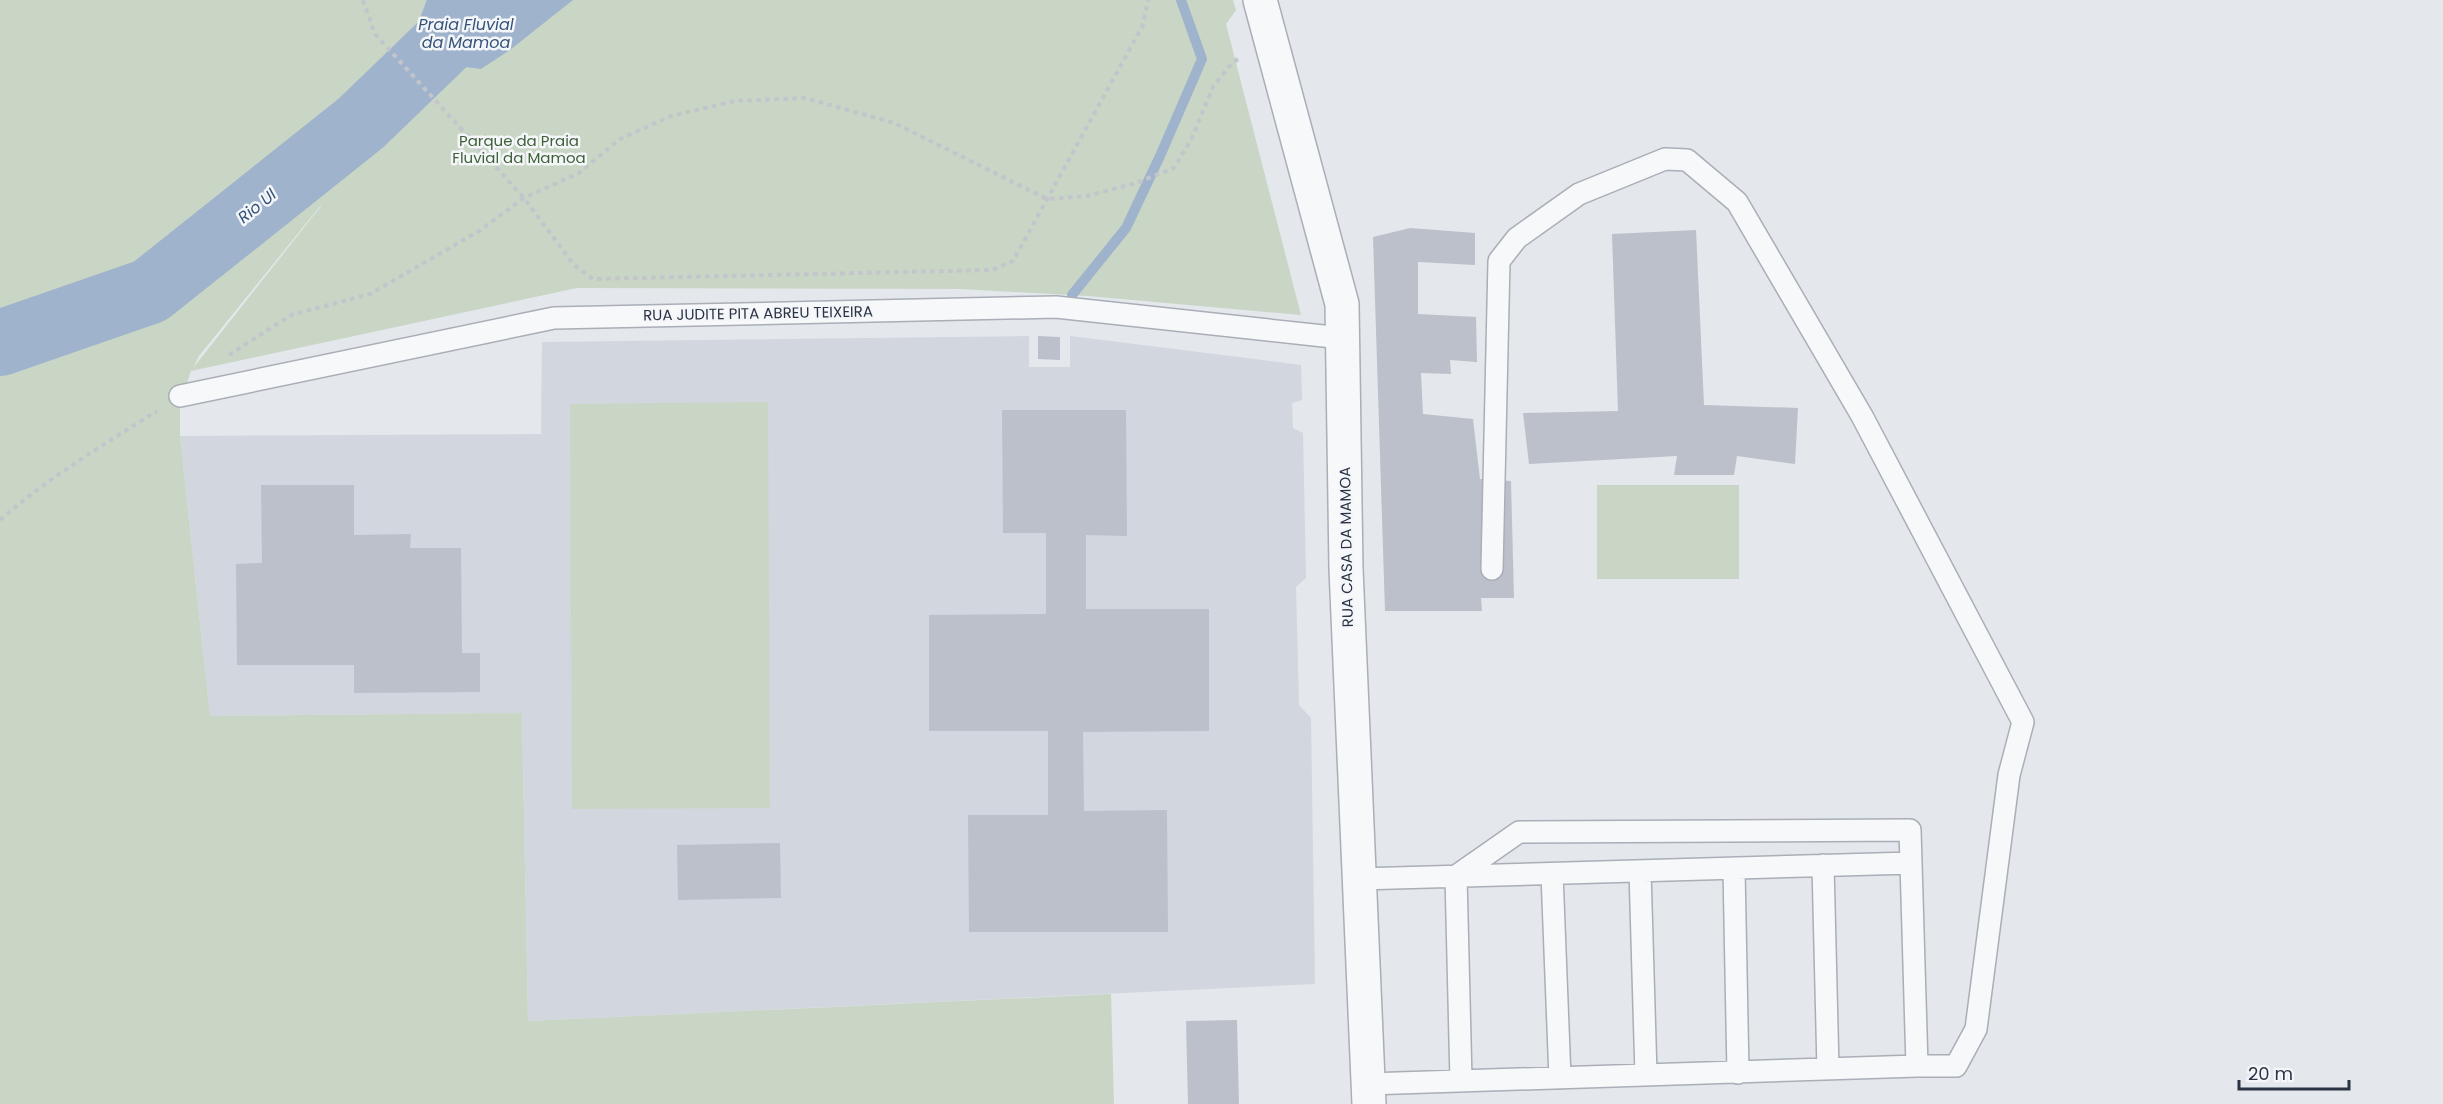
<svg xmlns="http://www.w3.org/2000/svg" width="2443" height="1104" font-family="Poppins,sans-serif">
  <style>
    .built { fill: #d2d6de }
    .green { fill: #c9d6c5; fill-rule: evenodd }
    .water { fill: #9fb4cc }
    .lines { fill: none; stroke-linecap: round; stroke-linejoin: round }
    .stream { stroke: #9fb4cc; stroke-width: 10 }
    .river { stroke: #9fb4cc; stroke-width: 66 }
    .building { fill: #bbc0ca }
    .service-casing { stroke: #a9aeb7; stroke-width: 24 }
    .tertiary-casing { stroke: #a9aeb7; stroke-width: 36 }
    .path { stroke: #c2c5cb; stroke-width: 4; stroke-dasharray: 4.5 4.5; stroke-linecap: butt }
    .service { stroke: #f7f8fa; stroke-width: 21 }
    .tertiary { stroke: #f7f8fa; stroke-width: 33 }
    .labels { text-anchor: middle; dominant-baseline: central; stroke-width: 5; stroke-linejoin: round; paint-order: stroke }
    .park-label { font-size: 15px; fill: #3f6138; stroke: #f4f6f9 }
    .street-label { font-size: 15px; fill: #2b3445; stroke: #f4f6f9 }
    .water-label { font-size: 16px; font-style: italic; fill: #34527a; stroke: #f4f6f9 }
  </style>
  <rect width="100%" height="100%" fill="#e4e7ec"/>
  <path class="built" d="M1029,336V367H1070V336L1301,365L1302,400L1292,403L1293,428L1303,433L1306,578L1296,587L1299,705L1311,718L1315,984L528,1021L522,713L210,716L180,436L541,434L542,342Z"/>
  <path class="green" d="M0,0H1233L1236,10L1226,24L1301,315L1088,296L960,289L577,288L191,371L180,403V436L210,716L522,713L528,1021L1111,994L1114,1104H0ZM321,205V206L193,368L199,356Z
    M768,402L770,808L572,809L570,404Z
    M1597,485H1739V579H1597Z"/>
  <path class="water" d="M435,0H573L510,50L481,69L434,63L372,133L345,109L413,59Z"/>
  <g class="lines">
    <path class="stream" d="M1072,295L1126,228L1160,156L1202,59L1181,0"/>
    <path class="river" d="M0,343L150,291L361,123L447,40L462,0"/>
  </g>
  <path class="building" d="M1410,228L1475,233V265L1418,262V314L1476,317L1477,362L1450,360L1451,374L1421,373L1423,414L1473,419L1480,479L1511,481L1514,598H1481L1482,611H1385L1373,237Z
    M1696,230L1704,405L1798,408L1795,464L1737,456L1734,475H1674L1677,456L1529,464L1523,413L1618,411L1612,234Z
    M1038,336L1060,337V360L1038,359Z
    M1002,410H1126L1127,536L1086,535V609H1209V731L1083,732L1084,811L1167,810L1168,932H969L968,815H1048V731H929V615L1046,614V533H1003Z
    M261,485H354V535L411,534L410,548H461L462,653H480V692L354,693V665H237L236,564L262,563Z
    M780,843L781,898L678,900L677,845Z
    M1237,1020L1239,1104H1188L1186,1021Z"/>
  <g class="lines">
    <g class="service-casing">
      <path id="service" d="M180,396L554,318L1056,307L1342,338
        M1492,569L1499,261L1517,238L1579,194L1665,159L1687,160L1737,202L1862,416L2023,722L2009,775L1976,1029L1956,1066H1917
        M1823,865L1828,1069
        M1734,869L1738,1073
        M1640,871L1646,1075
        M1552,874L1560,1078
        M1359,879L1911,863L1917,1066L1368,1084
        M1461,1081L1456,876L1519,832L1910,830L1911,863"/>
    </g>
    <g class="tertiary-casing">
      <path id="tertiary" d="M1260,0L1342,304L1346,569L1369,1104"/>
    </g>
    <path class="path" d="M363,0L375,34L524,198L574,265L593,279L992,270L1013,261L1143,25L1148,0
      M229,355L291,315L370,294L479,231L524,198L579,173L620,139L671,116L735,101L805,98L894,123L1047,199L1087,196L1136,183L1174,168L1191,140L1213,87L1232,63L1241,57
      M0,520C48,478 103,445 157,411"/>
    <use href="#service" class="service"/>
    <use href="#tertiary" class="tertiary"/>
  </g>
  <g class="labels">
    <g class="park-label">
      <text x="519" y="140">Parque da Praia<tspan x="519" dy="17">Fluvial da Mamoa</tspan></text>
    </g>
    <g class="street-label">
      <text transform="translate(758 313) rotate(-1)">RUA JUDITE PITA ABREU TEIXEIRA</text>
      <text transform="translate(1346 547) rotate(-91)">RUA CASA DA MAMOA</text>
    </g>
    <g class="water-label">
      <text x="466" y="24">Praia Fluvial<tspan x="466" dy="18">da Mamoa</tspan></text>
      <text transform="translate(257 206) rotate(-39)">Rio Ul</text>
    </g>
  </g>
  <path d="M2239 1080v9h110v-9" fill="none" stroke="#2b3445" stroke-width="3"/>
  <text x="2248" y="1080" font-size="18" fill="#2b3445" stroke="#f4f6f9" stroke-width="4.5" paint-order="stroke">20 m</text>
</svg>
